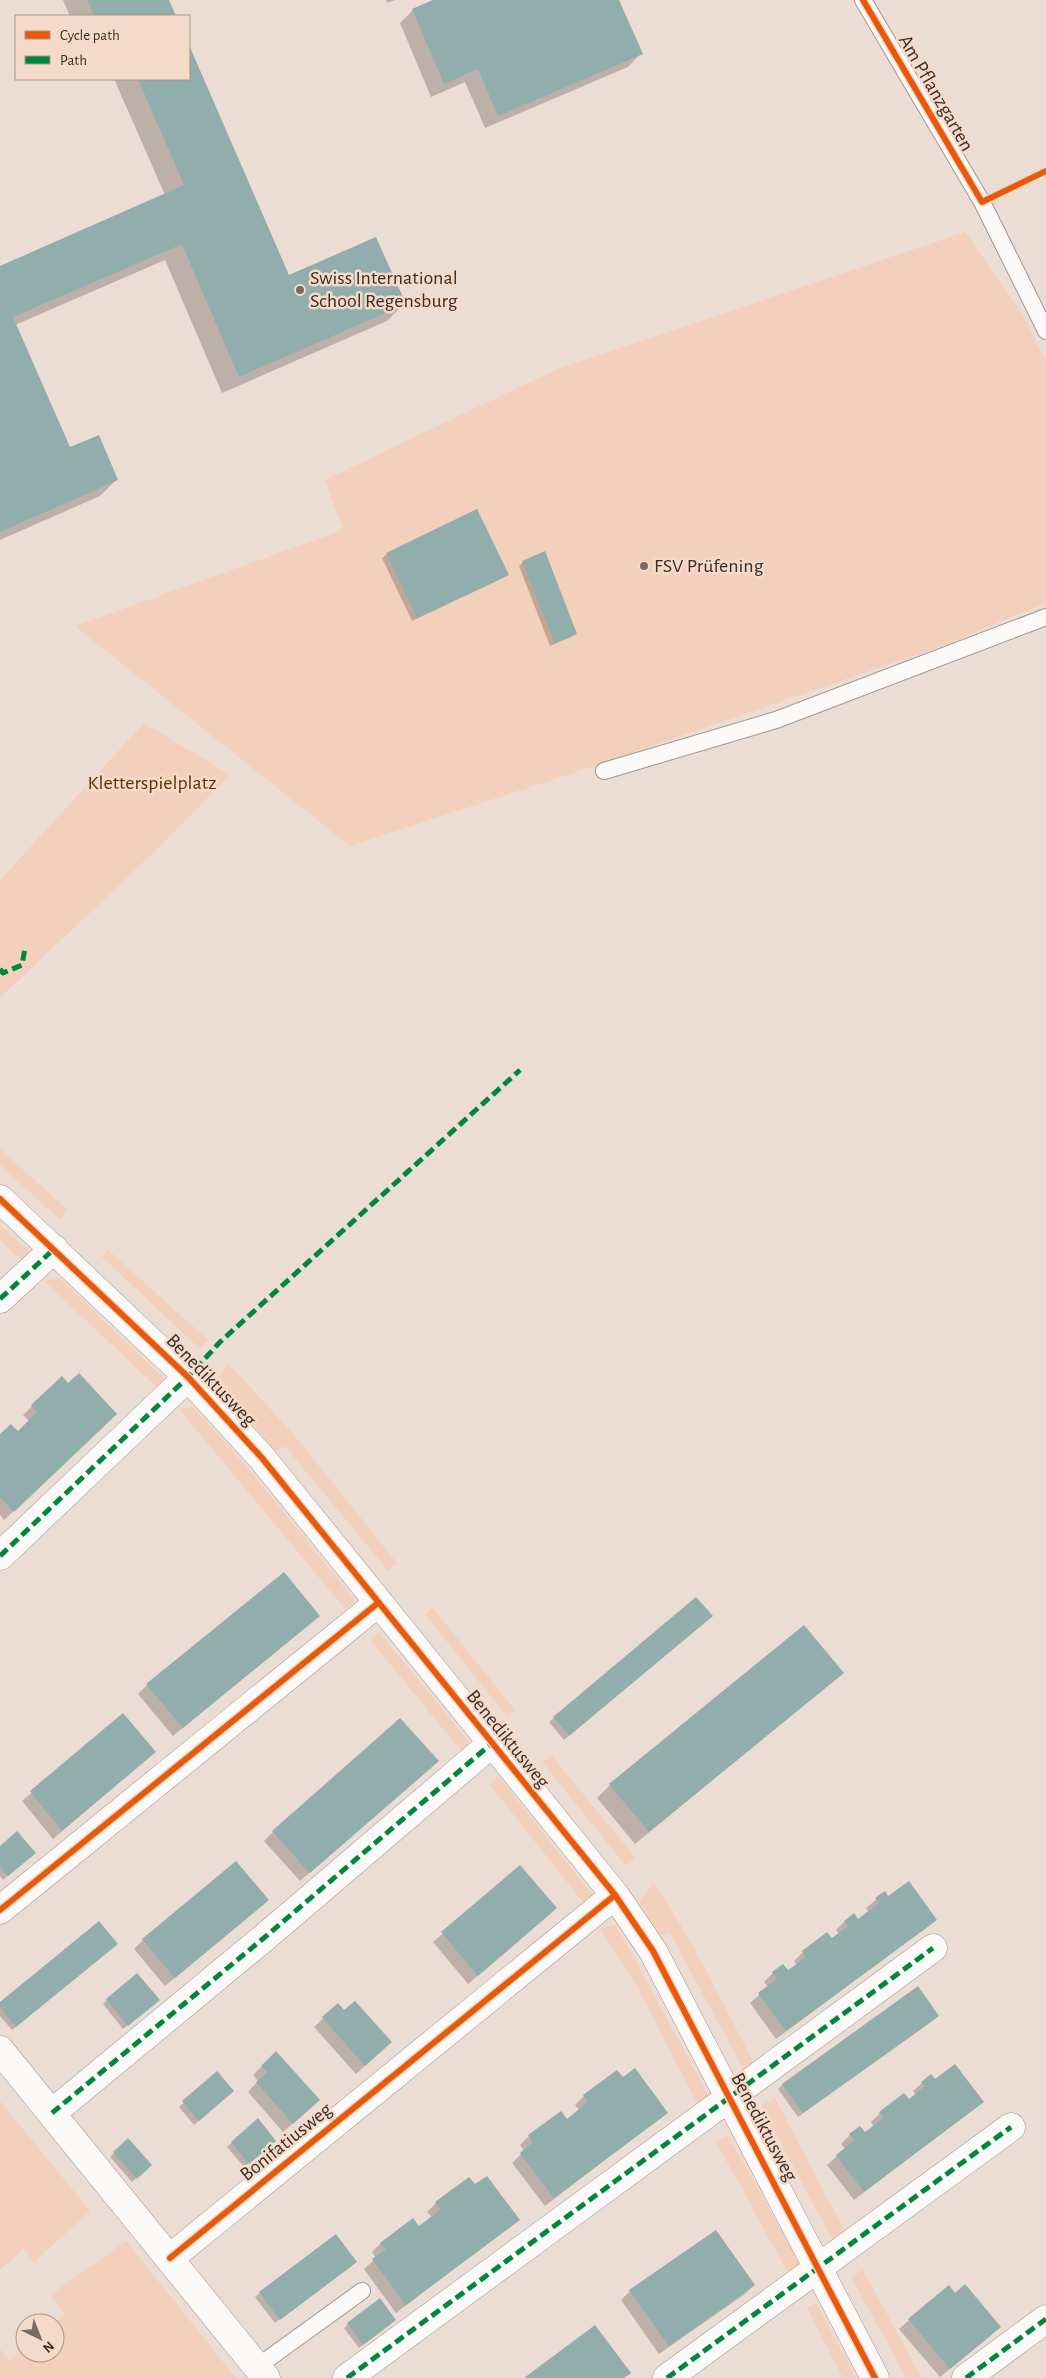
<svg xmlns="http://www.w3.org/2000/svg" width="1046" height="2378" font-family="'Alegreya Sans',sans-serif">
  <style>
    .green { fill: #f2d0bb }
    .shadow { fill: #0003 }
    .building { fill: #91adac }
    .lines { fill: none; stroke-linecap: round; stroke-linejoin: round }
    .service-casing { stroke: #a1968f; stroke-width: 18 }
    .minor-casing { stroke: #a1968f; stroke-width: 29 }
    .service { stroke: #fcfaf9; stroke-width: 16 }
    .minor { stroke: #fcfaf9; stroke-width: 28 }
    .quiet { stroke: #00873e; stroke-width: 5; stroke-dasharray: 10 5; stroke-linecap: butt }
    .cycleway-casing { stroke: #f6dac9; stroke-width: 9 }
    .cycleway { stroke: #e8590c; stroke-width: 6 }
    .poi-dot { fill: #776b64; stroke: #f6dac9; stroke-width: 2 }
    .labels { text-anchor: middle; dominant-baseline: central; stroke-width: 5; stroke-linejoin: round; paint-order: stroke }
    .street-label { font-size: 20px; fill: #382d27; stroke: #f6dac9 }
    .poi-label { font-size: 20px; fill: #382d27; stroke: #f6dac9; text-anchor: start }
    .park-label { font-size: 20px; fill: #622d01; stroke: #f6dac9 }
  </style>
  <rect width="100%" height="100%" fill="#ecddd4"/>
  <path class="green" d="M965,232L1020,310L1046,360V603L942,646L567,775L350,846L75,626L343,530L325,480L555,370Z
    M144,723L230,775L156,850L0,998V880Z
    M0,1149L68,1210L60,1220L0,1165Z
    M0,1225L29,1251L25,1263L0,1241Z
    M108,1250L208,1340L200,1349L102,1257Z
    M58,1277L166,1380L162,1392L44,1281Z
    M228,1363L295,1436L397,1563L388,1571L285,1446L276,1452L216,1380Z
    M193,1407L254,1475L355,1601L345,1609L179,1409Z
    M433,1608L515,1710L507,1717L425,1614Z
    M379,1632L472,1745L463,1753L370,1640Z
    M551,1755L636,1858L626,1866L542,1762Z
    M498,1776L592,1894L583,1902L489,1784Z
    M654,1882L694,1947L755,2065L744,2071L670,1933L661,1936L639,1902Z
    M616,1925L710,2098L698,2105L634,1982L599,1928Z
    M775,2098L847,2235L833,2242L761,2105Z
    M0,2101L90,2211L34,2262L24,2249L0,2270Z
    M728,2135L801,2266L788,2273L716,2142Z
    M126,2241L236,2378H0V2349L9,2360L25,2347V2353H55L54,2323L65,2314L50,2295Z
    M863,2270L922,2378H906L851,2277Z
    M816,2302L856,2378H843L807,2308Z"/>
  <path class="shadow" d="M63,0H168L175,16H70Z
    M386,0H395L387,3Z
    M436,0H618L641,53L628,67L485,128L465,82L431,97L400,23L413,10Z
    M189,48L289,277L404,304L387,321L222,393L165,260L15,325L69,449L117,479L100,496L0,540V267L165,195L114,79H189Z
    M387,554L507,574L503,578L412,621L382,558Z
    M523,562L576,633L571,637L550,646L519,566Z
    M32,1406L107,1423L4,1520L0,1515V1435L18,1432L29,1421L23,1415Z
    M696,1598L707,1620L564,1740L549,1722Z
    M318,1616L173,1736L138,1694L147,1685Z
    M842,1673L635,1844L597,1798L610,1785Z
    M123,1715L154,1752L53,1839L22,1801Z
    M428,1770L300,1881L264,1841L273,1832Z
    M0,1847L30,1857L3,1880L0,1876Z
    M520,1866L546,1917L468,1984L433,1942Z
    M884,1893L888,1898L935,1920L926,1928L776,2039L750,2003L768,1987L764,1982L773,1973L788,1972L797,1965L794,1961L803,1952L832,1940L839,1934L836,1930L845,1921L857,1920L869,1912L866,1908Z
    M258,1909L165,1986L134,1949L143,1940Z
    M112,1948L12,2030L0,2016V2004Z
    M107,2000L154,2004L123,2029L103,2004Z
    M338,2005L381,2051L356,2074L314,2027Z
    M934,2020L798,2117L778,2089L783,2084Z
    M262,2066L309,2109L283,2132L248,2092L258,2081L253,2075Z
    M217,2073L228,2095L194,2125L179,2107Z
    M622,2079L666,2113L545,2206L512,2163L524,2151L520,2145L529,2136L566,2120L579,2110L575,2105L584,2096Z
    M934,2081L982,2102L854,2200L827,2165L845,2149L841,2144L850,2135L865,2134L874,2127L871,2122L880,2113L904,2095L909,2101L916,2095L913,2091L922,2083Z
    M258,2120L271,2145L244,2167L227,2147Z
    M128,2140L150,2165L132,2182L110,2157Z
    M475,2186L518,2220L396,2313L364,2269L376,2258L372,2252L381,2243L419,2228L432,2217L427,2212L436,2203Z
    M351,2266L275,2323L255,2297L260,2293Z
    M754,2285L745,2294L659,2354L621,2300L630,2291Z
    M948,2286L990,2336L940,2377L899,2329Z
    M348,2324H391L359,2348L344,2328Z"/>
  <path class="building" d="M87,0H169L176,16H94Z
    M433,0H619L643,54L498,116L478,69L444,84L412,9Z
    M189,45L289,275L376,237L406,304L239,377L182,244L13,317L70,447L99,435L118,480L0,532V266L184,185L138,79H189Z
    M477,509L509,575L417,618L386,553Z
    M545,551L577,634L555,643L522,561Z
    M79,1373L117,1414L14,1512L0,1497V1434L11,1424L18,1431L37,1412L31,1405L62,1376L68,1383Z
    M284,1572L320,1616L183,1728L146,1684Z
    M696,1597L713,1616L569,1736L553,1717Z
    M804,1625L844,1673L649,1832L609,1784Z
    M123,1713L156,1752L62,1831L30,1791Z
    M400,1718L439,1761L310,1873L272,1831Z
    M17,1831L36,1853L8,1876L0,1867V1846Z
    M236,1861L269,1900L175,1978L142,1939Z
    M520,1865L557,1908L478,1976L441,1932Z
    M909,1881L937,1920L786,2031L758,1993L777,1979L772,1972L783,1964L788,1970L806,1957L802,1951L827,1932L832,1938L848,1926L844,1921L854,1913L858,1919L879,1903L875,1898L885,1891L888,1896Z
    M99,1921L118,1944L16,2027L0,2007V2002Z
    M137,1973L160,2000L128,2026L106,1999Z
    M918,1986L939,2016L803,2113L782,2084Z
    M355,2001L392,2042L365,2066L322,2017L338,2003L344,2010Z
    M276,2051L320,2100L293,2124L256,2082L267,2072L261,2066Z
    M955,2064L984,2102L864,2192L836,2155L855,2140L849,2134L860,2126L865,2132L884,2118L879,2112L904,2093L909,2099L925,2086L921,2082L931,2074L935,2079Z
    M635,2068L668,2113L554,2198L520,2153L533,2142L528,2135L561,2111L567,2119L588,2102L583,2095L617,2070L623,2077Z
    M217,2071L234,2091L199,2121L182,2101Z
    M258,2118L276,2141L249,2164L231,2142Z
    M128,2138L152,2165L137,2179L113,2152Z
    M487,2176L520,2220L406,2305L372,2259L386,2249L380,2243L413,2218L419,2226L441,2209L435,2202L469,2177L475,2184Z
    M716,2230L755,2285L669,2346L629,2290Z
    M336,2234L357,2262L280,2320L259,2292Z
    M965,2284L1001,2327L950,2369L908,2319L949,2285L955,2293Z
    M380,2298L396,2320L363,2345L347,2323Z
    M595,2325L631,2373L624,2378H524Z"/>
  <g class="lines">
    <g class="service-casing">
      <path id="service" d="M863,0L982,202L1046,331
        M604,771L776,720L1046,617
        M257,2367L362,2291"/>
    </g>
    <g class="minor-casing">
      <path id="minor" d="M0,1199L188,1377L262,1458L615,1895L653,1951L875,2378
        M0,1299L54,1249
        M0,1556L188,1377
        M0,1910L378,1603
        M0,2050L266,2378
        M52,2113L265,1937L491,1744
        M170,2258L615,1895
        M347,2378L933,1948
        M667,2378L1011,2127
        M966,2378L1046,2319"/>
    </g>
    <use href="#service" class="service"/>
    <use href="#minor" class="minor"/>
    <path class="quiet" d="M0,969L3,973L22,965L25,948
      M0,1299L54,1249
      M0,1556L188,1377L220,1342L520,1070
      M52,2113L265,1937L491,1744
      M347,2378L933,1948
      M667,2378L1011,2127
      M966,2378L1046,2319"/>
    <g class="cycleway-casing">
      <path id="cycleway" d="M863,0L982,202L1046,171
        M0,1199L188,1377L262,1458L615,1895L653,1951L875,2378
        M0,1910L378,1603
        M170,2258L615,1895"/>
    </g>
    <use href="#cycleway" class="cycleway"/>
  </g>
  <g class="poi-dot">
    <circle cx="300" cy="290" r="5"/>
    <circle cx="644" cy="566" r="5"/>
  </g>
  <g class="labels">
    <g class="street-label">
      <text transform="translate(936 93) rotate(60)">Am Pflanzgarten</text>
      <text transform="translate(211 1380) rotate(46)">Benediktusweg</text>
      <text transform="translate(508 1739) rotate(51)">Benediktusweg</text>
      <text transform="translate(764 2127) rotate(62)">Benediktusweg</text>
      <text transform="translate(286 2142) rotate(-39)">Bonifatiusweg</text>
    </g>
    <g class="poi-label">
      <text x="310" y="278">Swiss International<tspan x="310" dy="23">School Regensburg</tspan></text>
      <text x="654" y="566">FSV Prüfening</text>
    </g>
    <g class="park-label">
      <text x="152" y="783">Kletterspielplatz</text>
    </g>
  </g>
  <rect x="15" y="15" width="175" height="65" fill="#f6dac9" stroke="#aa9588"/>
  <rect x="25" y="31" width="25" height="8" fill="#e8590c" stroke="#aa9588"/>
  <text x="60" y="40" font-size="15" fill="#382d27">Cycle path</text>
  <rect x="25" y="56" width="25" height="8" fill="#00873e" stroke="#aa9588"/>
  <text x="60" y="65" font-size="15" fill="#382d27">Path</text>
  <g transform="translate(40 2338) rotate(137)"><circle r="24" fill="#f6dac9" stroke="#aa9588"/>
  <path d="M0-4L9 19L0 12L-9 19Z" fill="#776b64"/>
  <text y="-8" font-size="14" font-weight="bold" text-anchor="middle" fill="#382d27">N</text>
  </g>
</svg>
